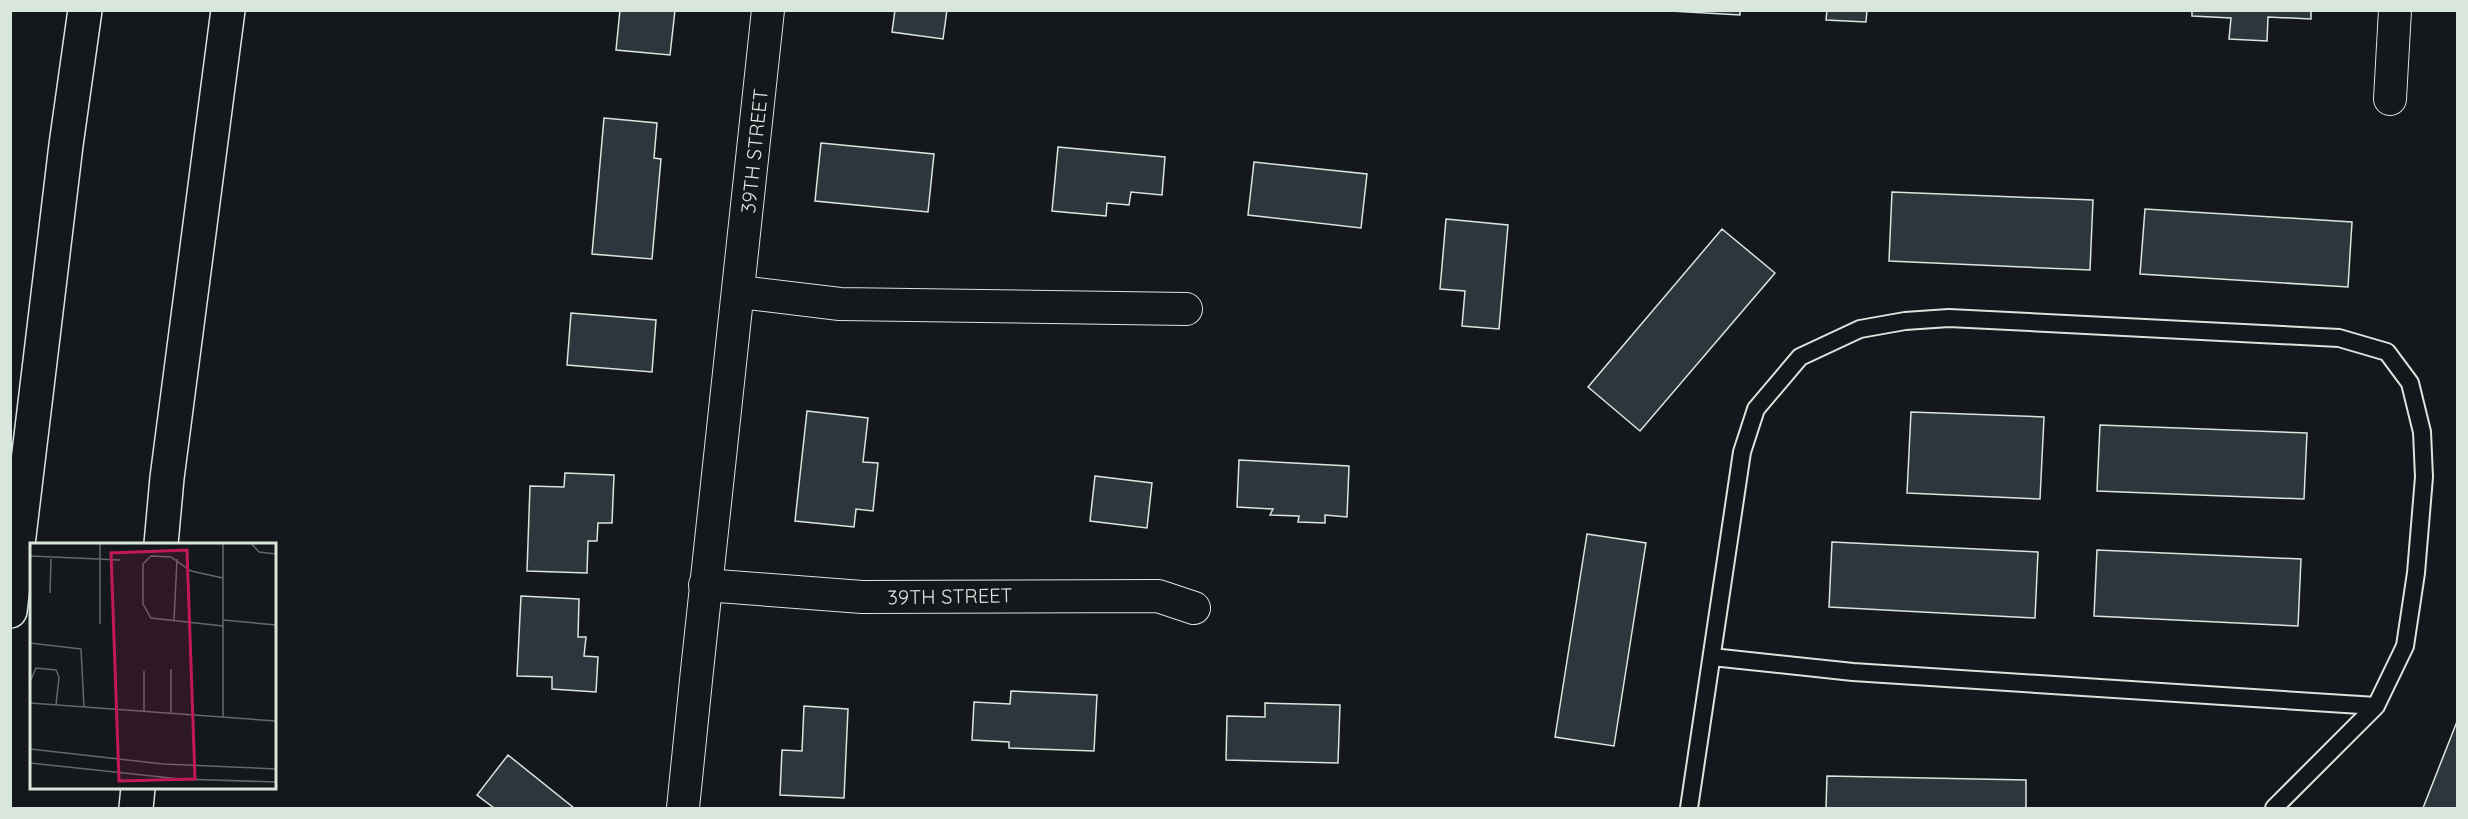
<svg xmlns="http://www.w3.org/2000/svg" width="2468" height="819" font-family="Quicksand,sans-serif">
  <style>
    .building { fill: #2c363c; stroke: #d8e6dc; stroke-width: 1.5 }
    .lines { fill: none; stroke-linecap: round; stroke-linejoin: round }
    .service-casing { stroke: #d8e6dc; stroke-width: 20 }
    .minor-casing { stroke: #d8e6dc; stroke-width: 34 }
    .motorway-casing { stroke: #d8e6dc; stroke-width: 36 }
    .service { stroke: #14181c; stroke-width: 16 }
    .minor { stroke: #14181c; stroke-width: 32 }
    .motorway { stroke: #14181c; stroke-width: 33 }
    .labels { text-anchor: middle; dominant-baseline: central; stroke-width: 4.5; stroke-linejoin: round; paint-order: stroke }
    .street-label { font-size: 20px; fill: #d8e6dc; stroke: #14181c }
    .inset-road { fill: none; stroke: #626a69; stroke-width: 1.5 }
    .view { fill: #c2185b; fill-opacity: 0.15; stroke: #c2185b; stroke-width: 3 }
    .inset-edge { fill: none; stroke: #d8e6dc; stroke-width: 3 }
  </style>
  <rect width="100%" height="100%" fill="#14181c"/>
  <path class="building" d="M620,10H675L670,55L616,50Z
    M895,10H947L943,39L892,32Z
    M1653,10H1740V15Z
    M1827,10H1867L1866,22L1826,20Z
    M2192,10H2311V19L2268,17L2267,41L2229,39L2231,18L2192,16Z
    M604,118L657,123L654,158L661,159L652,259L592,254Z
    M821,143L934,154L928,212L815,201Z
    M1058,147L1165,157L1162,195L1131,192L1129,205L1107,203L1106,216L1052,211Z
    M1254,162L1367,174L1361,228L1248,215Z
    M1892,192L2093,200L2090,270L1889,261Z
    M2145,209L2352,222L2348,287L2140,274Z
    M1446,219L1508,225L1499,329L1462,326L1465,291L1440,289Z
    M1722,229L1775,273L1640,431L1588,387Z
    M571,313L656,320L652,372L567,365Z
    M807,411L868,418L863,462L878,463L873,511L856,509L854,527L795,521Z
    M1911,412L2044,417L2040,499L1907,493Z
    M2100,425L2307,433L2304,499L2097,491Z
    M1239,460L1349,466L1347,517L1325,515V523L1298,522L1299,516L1270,515L1273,509L1237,507Z
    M565,473L614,475L612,523H598L597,541H588L587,573L527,571L530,486L564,487Z
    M1095,476L1152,483L1147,528L1090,521Z
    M1587,534L1646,543L1614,746L1555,737Z
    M1832,542L2038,552L2035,618L1829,607Z
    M2097,550L2301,559L2298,626L2094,616Z
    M521,596L579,599L578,637H586L584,656L598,657L596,692L552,689V677L517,676Z
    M1011,691L1097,695L1094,751L1009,748V742L972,740L974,702L1010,704Z
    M1265,703L1340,705L1338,763L1226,760L1227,716L1265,717Z
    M804,706L848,709L844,798L780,795L782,750L802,751Z
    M2458,719V808H2423Z
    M508,755L574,808H494L477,795Z
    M1827,776L2026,780V808H1826Z"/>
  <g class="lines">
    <g class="service-casing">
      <path id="service" d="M1712,657L1853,672L2376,706
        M1689,808L1742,452L1756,409L1800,357L1860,329L1905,321L1949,318L2339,338L2387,352L2410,383L2422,432L2424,477L2416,573L2405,646L2376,706L2274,808"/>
    </g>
    <g class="minor-casing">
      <path id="minor" d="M2390,99L2395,10
        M740,292L840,304L1186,309
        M705,585L862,597L1158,596L1194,608
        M683,808C709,542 742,277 768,10"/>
    </g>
    <g class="motorway-casing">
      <path id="motorway" d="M161,544L167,478L228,10
        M10,611L66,145L85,10
        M136,808L138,788"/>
    </g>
    <use href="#service" class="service"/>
    <use href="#minor" class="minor"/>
    <use href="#motorway" class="motorway"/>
  </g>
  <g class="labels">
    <g class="street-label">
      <text transform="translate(754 151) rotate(-84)">39TH STREET</text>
      <text transform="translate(950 596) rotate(-1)">39TH STREET</text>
    </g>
  </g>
  <g transform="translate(30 543)">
    <rect width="246" height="246" fill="#14181c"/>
    <path class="inset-road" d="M221,0L229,9L246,11M0,13L90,17M193,35L161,28L141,14L121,13L113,21V61L121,75L193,83M20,50L21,16M193,77L246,82M144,78L147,16M70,81V0M0,100L51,106M51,106L54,164M0,139L6,125L26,127L29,134L26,162M0,160L246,178M114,169V128M141,171V126M193,175V0M0,206L133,221L246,226M0,220L150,236L246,239"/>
    <path class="view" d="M157,7L165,236L89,238L81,10Z"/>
    <rect width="246" height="246" class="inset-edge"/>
  </g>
  <rect width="2468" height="819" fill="none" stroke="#d8e6dc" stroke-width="24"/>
</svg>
